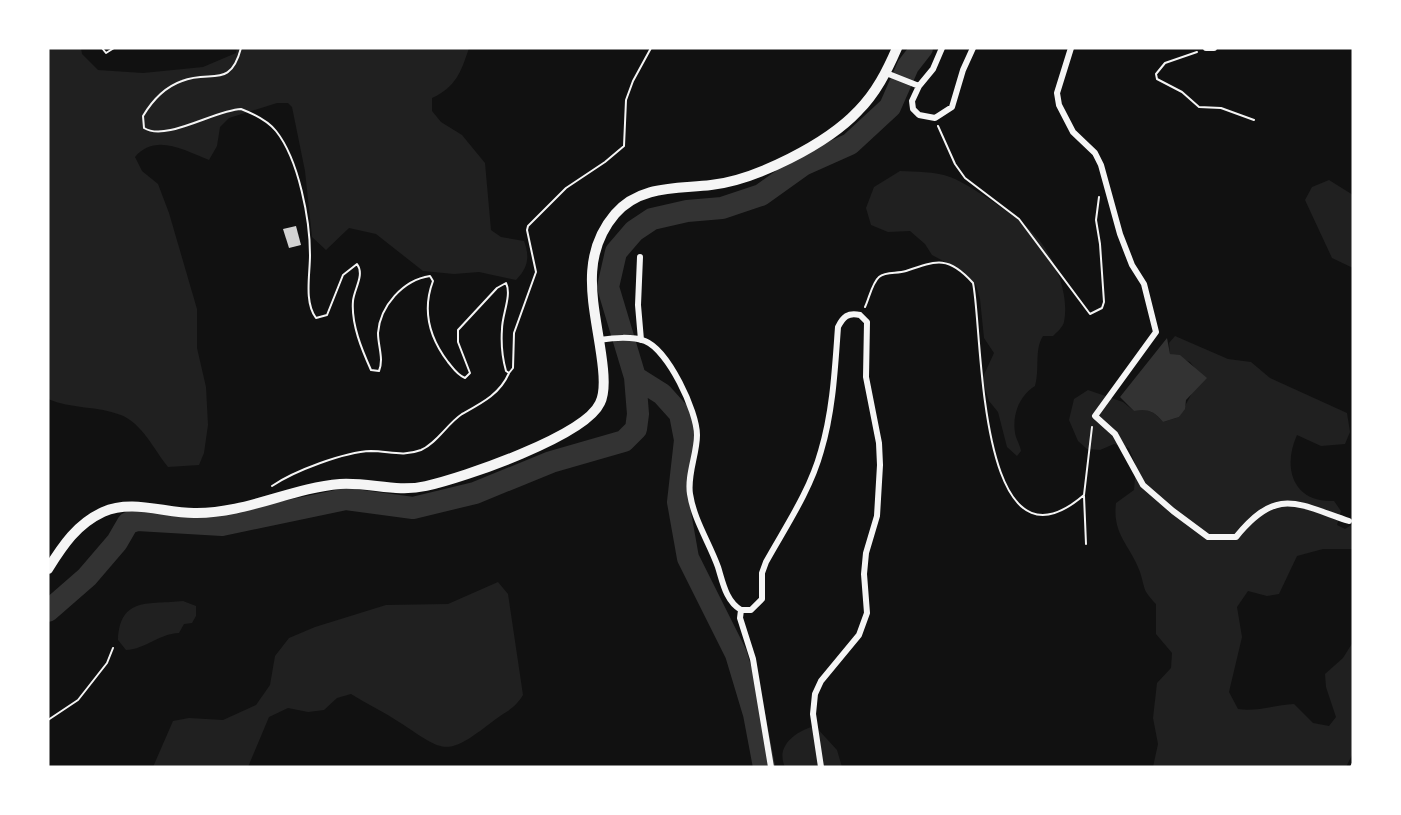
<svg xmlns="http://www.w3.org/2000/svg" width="1401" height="815" font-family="Ubuntu,sans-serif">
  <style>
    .green { fill: #202020 }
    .water { fill: #333 }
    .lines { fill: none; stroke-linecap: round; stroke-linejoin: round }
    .river { stroke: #333; stroke-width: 22 }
    .building { fill: #d3d3d3 }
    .path { stroke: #f5f5f5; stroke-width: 2 }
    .minor { stroke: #f5f5f5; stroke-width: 6 }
    .primary { stroke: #f5f5f5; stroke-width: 10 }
  </style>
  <rect width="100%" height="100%" fill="#111"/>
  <path class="green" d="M48,48H81L82,54L98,70L143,73L203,67L236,53L237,48H469C461,72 456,87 432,98V111L441,122L462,135L485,163L491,230L501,237L524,241C530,257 528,268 516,280L479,272L454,274L423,271L376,234L349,228L326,250L312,237L305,171L292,107L288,103H277L229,118L220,127L217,146L209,160C184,150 155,133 135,157L142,171L158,184L169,213L197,309V348L206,387L208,425L204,453L199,465L168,467C155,451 142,423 121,415C98,406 71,409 48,399Z
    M900,171C916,172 934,171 950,177C966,182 1022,220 1033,233C1053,253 1070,293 1064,322C1063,327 1057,332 1053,336H1043C1034,350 1040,369 1035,386C1020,395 1012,414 1015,433C1016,439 1020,445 1021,451L1017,456L1007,447L998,412L989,401L982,379L994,353L984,338L980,299L976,285L964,272L932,255L925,244L910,231L888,232L871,225L866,208L874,187Z
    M1329,180L1353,195V268L1332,258L1305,200L1312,187Z
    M1175,336L1228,359L1251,362L1270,378L1347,413L1350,432L1345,444L1321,446L1297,435C1282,468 1293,503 1334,501L1341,511L1337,525L1345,529L1353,524V549H1323L1297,556L1279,594L1267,596L1248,591L1237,607L1242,637L1229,692L1238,709C1256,712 1275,705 1294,704L1313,723L1329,726L1336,717L1326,687L1325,674L1343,658L1353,642V753L1346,767H1153L1158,744L1153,718L1157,683L1171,668L1172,653L1156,634V604C1142,589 1146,591 1140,572C1131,546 1112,535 1116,503L1134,490L1136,466L1129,448L1114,444L1100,450L1087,449L1078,441L1069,420L1074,399L1088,390L1123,402L1134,411C1148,409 1154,411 1163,422L1179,417L1192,393L1198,372L1190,362L1170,354L1169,343Z
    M498,582L508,594L523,695C513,711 505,711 492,722C445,758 445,752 399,722C384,712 367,704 351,694L337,698L324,710L308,712L288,708L269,717L248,767H153L173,721L189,718L223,720L256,705L270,685L275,656L289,638L315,627L386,605L448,604Z
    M183,601L196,606V616L192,623L184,624L179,633C158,634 146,649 126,650L118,640C120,596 149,605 183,601Z
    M815,726L837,750L842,767H785C775,746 796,731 815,726Z"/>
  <path class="water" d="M1167,338L1170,354L1180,355L1207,378L1186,400L1185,409L1179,417L1163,422C1154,411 1148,409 1134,411L1120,397Z"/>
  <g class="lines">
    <path class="river" d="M48,611L87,577L117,542L128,523L137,520L222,525L346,499L413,508L475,493L551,462L624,441L636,429L638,414L635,377
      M764,767L754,714L736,654L688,558L678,502L685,440L680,414L662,394L635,377L608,287L616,252L634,231L652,219L687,211L722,208L761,195L803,165L850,144L890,107L908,66L922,48"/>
  </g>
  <path class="building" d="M296,226L301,245L289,248L283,229Z"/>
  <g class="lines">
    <path class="path" d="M102,48L106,53L114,48
      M241,48C230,90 211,69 182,81C165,87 152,101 143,116L144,128C166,142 215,110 241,109C254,114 268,121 276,131C299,160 310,220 310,255C310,275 304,302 316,318L327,315L343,275L357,264C365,275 354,289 353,301C351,324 362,350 371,370L379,371C384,359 378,346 378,333C380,306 403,280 430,276L433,281C422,310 429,337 448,362C453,368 457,375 465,378L470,373L458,342V330L497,288L506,283C512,295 502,315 502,329C501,343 502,357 506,371L509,373L513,368L514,333L536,272L527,230L528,226L566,188L605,162L624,146L626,100L633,81L651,48
      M1197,52L1165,63L1156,74L1157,79L1182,92L1199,107L1221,108L1254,120
      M938,126L955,164L965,178L1019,219L1090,314L1102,308L1104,302L1100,244L1096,220L1099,197
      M865,307C869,299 872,283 879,277C886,271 897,274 906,271C937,260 949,256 973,283C983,328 976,588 1084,495L1092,427
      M272,486C294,471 344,452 371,451C389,451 403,457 421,450C437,443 447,424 462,414C482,403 500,394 509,373
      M1084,496L1086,544
      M48,720L78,700L107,663L113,648
      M1351,767L1353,763"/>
    <path class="minor" d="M1071,48L1057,93L1059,105L1073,132L1095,153L1101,165L1120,234L1132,265L1144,284L1156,332L1095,416L1115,434L1143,485L1173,511L1208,537H1236C1277,487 1295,503 1349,521
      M1206,48H1214
      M886,73L919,86L912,101L913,109L919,115L935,118L952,107L963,70L973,48
      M919,86L933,69L942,48
      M640,257L638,305L641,340
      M599,340C614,338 631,336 645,341C668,350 697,411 697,435C697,454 687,475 690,494C694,520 709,542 718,567C723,583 726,601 741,610H751L762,599V573L766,562C786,526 810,491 821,451C833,411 835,368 838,327C843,317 848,312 860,315L867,322L866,377L879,443L880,465L877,516L866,553L864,574L867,613L859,635L821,681L815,694L813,714L821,767
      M741,610L740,618L753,659L771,767"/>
    <path class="primary" d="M48,569C63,545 77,524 103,512C132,499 164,513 194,513C245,514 291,488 340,484C370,482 396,493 426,486C463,478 585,436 600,403C605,393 604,379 603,369C598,315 575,261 615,214C640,185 677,189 711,185C756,180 827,144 858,111C876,93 887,71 897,48"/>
  </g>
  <rect width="1401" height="815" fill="none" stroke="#ffffff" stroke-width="99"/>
</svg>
